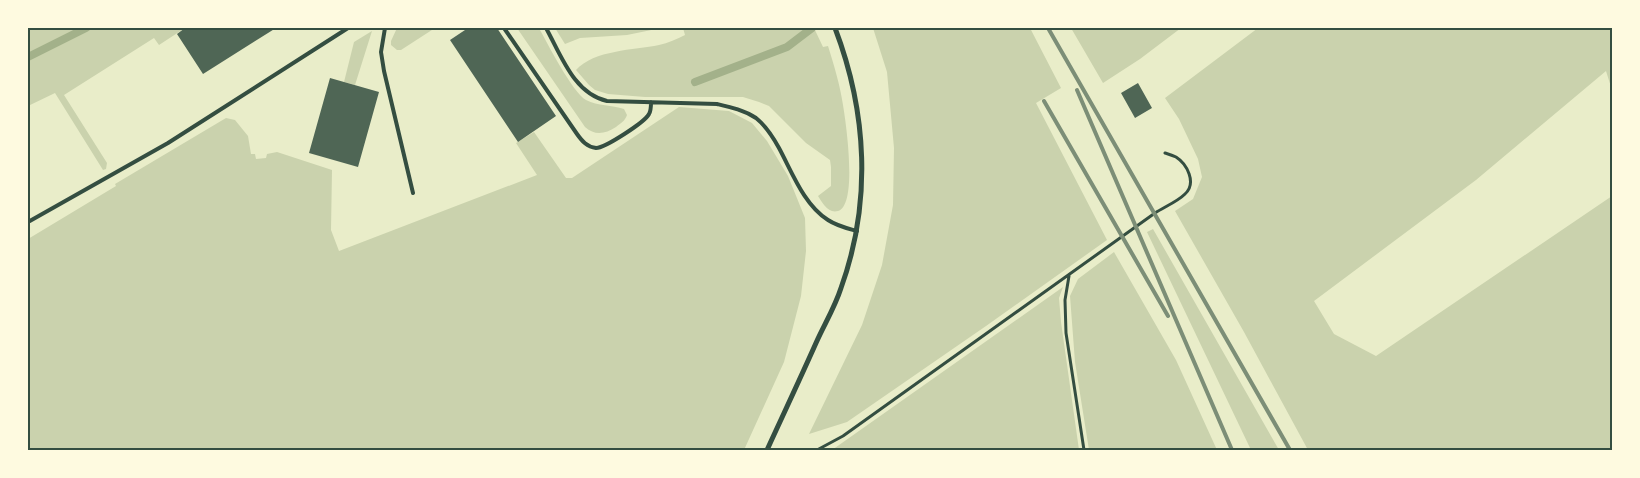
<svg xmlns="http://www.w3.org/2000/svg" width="1640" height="478" font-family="Jost,sans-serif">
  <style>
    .green { fill: #cad2ad }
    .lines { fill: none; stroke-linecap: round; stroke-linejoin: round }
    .stream { stroke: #a3b18a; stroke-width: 8 }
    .building { fill: #4f6655 }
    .path { stroke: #344e41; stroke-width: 3 }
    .service { stroke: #344e41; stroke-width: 4 }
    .minor { stroke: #344e41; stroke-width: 5 }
    .rail { stroke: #7c8e77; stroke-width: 4 }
    .neatline { fill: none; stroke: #344e41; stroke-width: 2 }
  </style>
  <rect width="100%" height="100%" fill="#e9edc9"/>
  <path class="green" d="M28,28H185L159,45L154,38L64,95L107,163L106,169L103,170L55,93L28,106Z
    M397,28H435L401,50H397L391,45V41Z
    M517,28H539C547,43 573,93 586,100C598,106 612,105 624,109L627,115C625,121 621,123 616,127C605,134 595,136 585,127Z
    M555,28H661L627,35L580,38L565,44Z
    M683,28H814L823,47L828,46C834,65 840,85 843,105C846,123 858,205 838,211C828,214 822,202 818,196L831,186V167L830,160L806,143L769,106L759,102L743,97H645L608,94L595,90L589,85L576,70C594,50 634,50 659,45C668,43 677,39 685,35Z
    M873,28H1030L1061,88L1036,103L1107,240L986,326L847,422L809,434L862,325L882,265L893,205L894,148L887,72Z
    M1071,28H1181L1140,59L1103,83Z
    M1258,28H1612V90L1606,71L1476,180L1314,301L1334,334L1376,356L1612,196V450H1308L1244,332L1175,211L1193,199L1202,177L1198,159L1179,119L1165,98Z
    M372,31L355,85L344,82L354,42Z
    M679,107L729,111L752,123L767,141L788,176L805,218L806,251L801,296L784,362L744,450H28V239L116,186L115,184L226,118L235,120L248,136L251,154H255L256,159L266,158L267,154L277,152L332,170L331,230L339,251L537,175L516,143L534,132L566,178H572Z
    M1153,229L1279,450H1251L1147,232Z
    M1114,252L1176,360L1217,450H1089L1075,362L1070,296L1078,279Z
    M1063,287L1059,298L1061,322L1079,450H832Z"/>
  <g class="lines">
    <path class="stream" d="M28,57L86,28
      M695,82L787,47L812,28"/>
  </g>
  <path class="building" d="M185,28H276L203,74L177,34Z
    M468,28H497L556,116L518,142L450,40Z
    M330,78L379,92L358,167L309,153Z
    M1138,83L1152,108L1135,118L1121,93Z"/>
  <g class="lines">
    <path class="path" d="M1069,276L1065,300L1066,333L1084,450
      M817,450L843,436L1155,213C1164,207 1177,202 1185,194C1197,183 1187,164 1176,157C1172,155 1168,154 1165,153"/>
    <path class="service" d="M385,28L381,52L384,71L413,193
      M504,28L577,134C582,141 587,147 596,148C605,148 645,122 649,114C651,111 651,106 651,102
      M546,28C561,55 574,94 607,101L717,104C730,107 744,110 756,118C766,126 773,137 779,148C792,172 804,205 828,220C837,226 846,228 857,231
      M28,222L168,143L348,28"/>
    <path class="minor" d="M767,450C783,415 800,379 816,343C824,325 835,307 841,288C872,202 867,112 835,28"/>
    <path class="rail" d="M1048,28L1290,450
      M1077,90L1232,450
      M1044,101L1168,316"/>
  </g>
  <rect width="1640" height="478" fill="none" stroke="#fefae0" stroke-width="58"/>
  <rect x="29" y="29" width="1582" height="420" class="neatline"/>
</svg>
